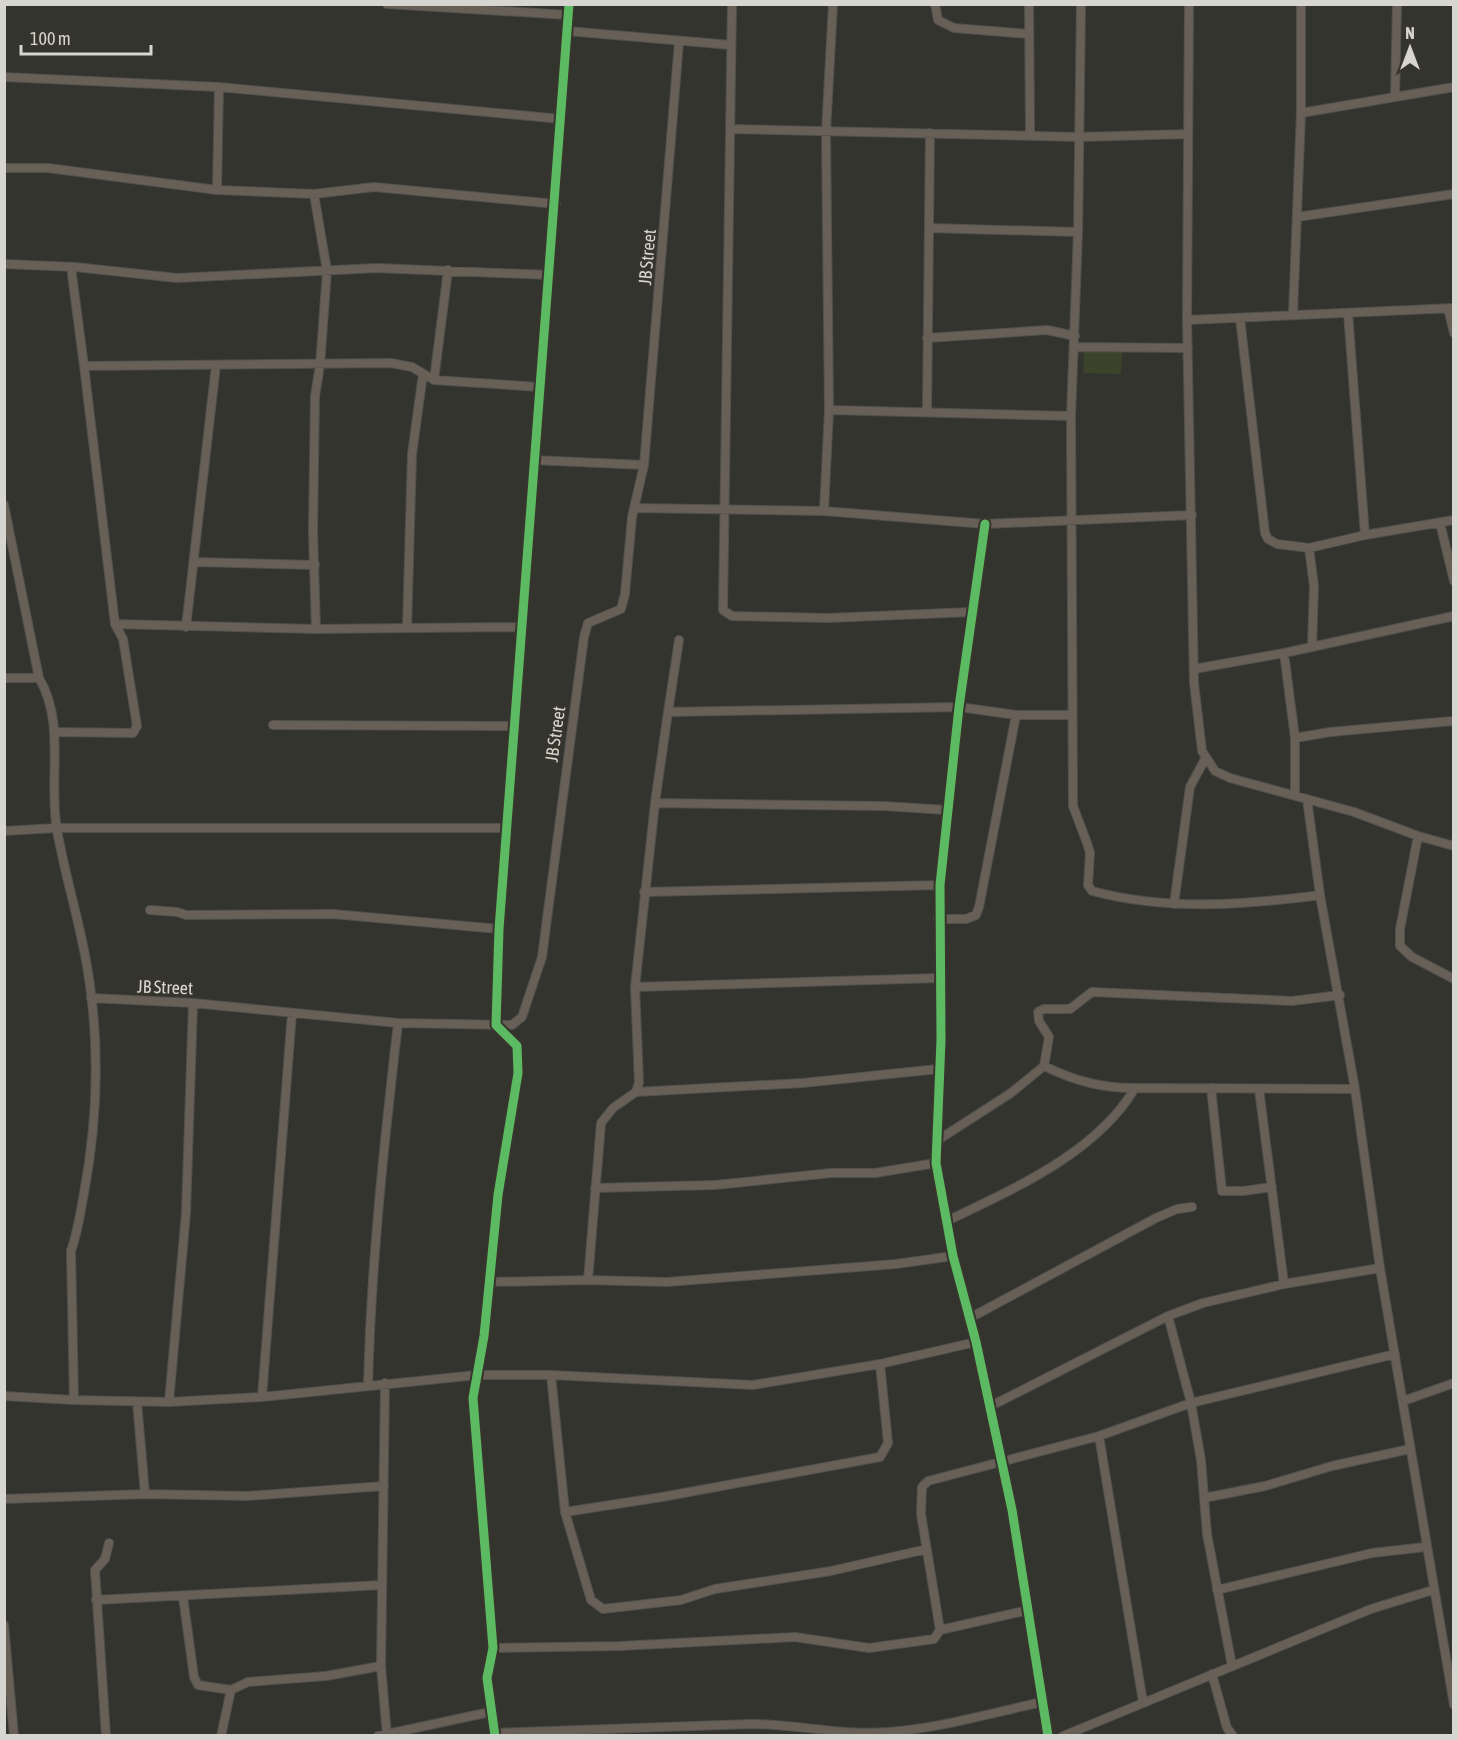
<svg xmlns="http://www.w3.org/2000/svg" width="1458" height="1740" font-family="'Asap Condensed',sans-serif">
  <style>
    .green { fill: #3b442a }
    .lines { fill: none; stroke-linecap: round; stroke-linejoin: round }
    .minor-casing { stroke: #50504d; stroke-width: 10 }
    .minor { stroke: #686057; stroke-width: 8 }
    .cycleway-casing { stroke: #37352c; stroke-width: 13 }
    .cycleway { stroke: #5cba63; stroke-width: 9 }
    .labels { text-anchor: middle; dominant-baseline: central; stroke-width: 4.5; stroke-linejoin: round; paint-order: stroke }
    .street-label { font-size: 18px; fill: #d6d5cf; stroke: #37352c }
  </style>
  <rect width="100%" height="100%" fill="#34342f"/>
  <path class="green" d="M1084,351L1122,352L1121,374L1083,373Z"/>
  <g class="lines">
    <g class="minor-casing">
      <path id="minor" d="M387,4L569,15
        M732,4L723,610L732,616L828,618L971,612
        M935,4L938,20L954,28L1029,34
        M1029,4L1030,134
        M1081,4L1078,232L1071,416L1073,806L1087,843L1090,853L1088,885L1092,891C1167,911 1244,905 1320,895
        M1189,4L1187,320L1194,683L1202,751L1215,771L1230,778L1354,812L1418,836L1454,846
        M567,31L731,45
        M4,77L219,87L561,119
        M1395,96L1397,4
        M1301,113L1454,87
        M732,129L1079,137L1188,134
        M4,168H48L217,190L314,194L374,187L556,204
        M217,190L219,87
        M314,194L327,271L320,365L315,396L313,531L316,629
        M1297,217L1454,194
        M929,228L1078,232
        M4,264L75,267L177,278L376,268L550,275
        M71,267L84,366
        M1448,308L1454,333
        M1293,313L1301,113V4
        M1348,313L1365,535
        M1240,318L1265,533L1268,539L1277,544L1309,548L1365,535L1454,520
        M1187,320L1454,308
        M927,338L1047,330L1075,336
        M1075,347L1188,348
        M434,380L448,270
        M829,410L1071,416
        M927,412L930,133
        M533,460L644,465
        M4,505L39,678C66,723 48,781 57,830C64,870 76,910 84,950C100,1030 99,1113 84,1193C80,1214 78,1231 71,1251L74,1400
        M635,508L824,511L985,524L1192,515
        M824,511L829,410L826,132L833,4
        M1440,523L1454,581
        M985,524L959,707L940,885L941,1040L936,1163L953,1256L976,1342L1012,1510L1048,1736
        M1309,548L1314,586L1312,646
        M194,562L315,565
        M115,624L316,629L521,627
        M186,627L216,365
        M407,628L412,454L423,374
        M1284,653L1295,738
        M1194,669L1284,653L1454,616
        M4,678H39
        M668,712L679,640
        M273,725L513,726
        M54,732L133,733L137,726L123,639L115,624L84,366L391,363L412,367L434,380L539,387
        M1295,795V738L1330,732L1453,721
        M1307,799L1320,895L1355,1089L1380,1268L1454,1705
        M655,803L883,806L947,810
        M4,831L56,828H507
        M1418,836L1400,929V946L1412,957L1454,979
        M644,892L940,885
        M1174,904L1190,787L1205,759
        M150,910L177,912L186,915L333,914L499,929
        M938,919H966L976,915L979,907L1016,715
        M635,987L939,978
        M91,998L193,1003L398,1023L512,1025L522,1017L542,957L584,637L588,623L621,609L625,594L632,517L644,465L679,42
        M1135,1088C1101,1088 1075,1081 1044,1066L1049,1037L1039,1021L1038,1012L1044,1009H1070L1092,992L1292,1001L1340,995
        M1211,1088L1222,1191H1243L1272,1187
        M1259,1089L1284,1284
        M636,1092L803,1083L938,1069
        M938,1140L1011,1093L1044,1066
        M595,1188L715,1185L831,1173H875L936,1163
        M945,1222C1011,1190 1096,1154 1135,1088L1355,1089
        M588,1280L601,1123L613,1108L636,1092L639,1082L635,987L655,803L668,712L959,707L1016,715H1072
        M490,1282L588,1280L667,1282L896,1264L953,1256
        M1168,1316L1191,1403L1201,1460L1207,1534L1232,1666
        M968,1319L1156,1218L1177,1209L1192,1207
        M551,1375L565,1512L591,1600L603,1609L681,1600L715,1589L831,1571L927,1549
        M385,1383L381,1666L387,1736
        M368,1386C371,1265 384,1144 398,1023
        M4,1396L74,1400L169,1402L262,1397L477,1375H551L753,1385L880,1364
        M262,1397L292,1013
        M1403,1401L1454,1383
        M137,1402L145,1494
        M169,1402L186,1213L193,1003
        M989,1407L1168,1316L1203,1303L1284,1284L1380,1268
        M1099,1436L1143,1702
        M1204,1498L1265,1486L1332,1466L1410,1449
        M4,1499L145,1494L247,1496L384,1486
        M565,1512L662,1497L880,1457L888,1443L880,1364L976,1342
        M1217,1590L1372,1553L1425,1547
        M183,1597L194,1677L198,1685L231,1690L248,1682L326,1676L381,1666
        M96,1600L382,1585
        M4,1625L14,1736
        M940,1630L1029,1610
        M493,1648L620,1646L795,1637L869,1648L934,1639L940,1630L921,1514L922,1487L928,1481L1099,1436L1191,1403L1395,1354
        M1212,1674L1227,1728L1233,1736
        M494,1733L751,1724C796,1724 843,1736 889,1732C940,1728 992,1713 1042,1702
        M106,1736L95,1570L105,1559L109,1543
        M221,1736L231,1690
        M378,1736L490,1712
        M495,1736L487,1678L493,1648L473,1398L484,1336L498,1195L518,1073L517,1046L496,1025L499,929L569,4
        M1063,1736L1371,1609L1433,1590"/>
    </g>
    <use href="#minor" class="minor"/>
    <g class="cycleway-casing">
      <path id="cycleway" d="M985,524L959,707L940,885L941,1040L936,1163L953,1256L976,1342L1012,1510L1048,1736
        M495,1736L487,1678L493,1648L473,1398L484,1336L498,1195L518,1073L517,1046L496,1025L499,929L569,4"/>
    </g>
    <use href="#cycleway" class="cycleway"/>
  </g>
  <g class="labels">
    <g class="street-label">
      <text transform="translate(647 257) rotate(-85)">JB Street</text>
      <text transform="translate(555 734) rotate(-82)">JB Street</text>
      <text transform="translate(165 987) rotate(2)">JB Street</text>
    </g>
  </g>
  <rect width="1458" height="1740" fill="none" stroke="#d6d5cf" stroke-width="12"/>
  <g transform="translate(1410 48)" stroke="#37352c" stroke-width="4.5" paint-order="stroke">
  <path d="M0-4.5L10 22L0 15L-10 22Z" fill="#d6d5cf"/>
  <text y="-9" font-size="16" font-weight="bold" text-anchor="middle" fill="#d6d5cf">N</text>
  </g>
  <path d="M21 45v9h130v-9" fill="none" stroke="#d6d5cf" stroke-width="3"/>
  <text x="30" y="45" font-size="18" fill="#d6d5cf" stroke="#37352c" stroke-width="4.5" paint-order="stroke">100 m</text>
</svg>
